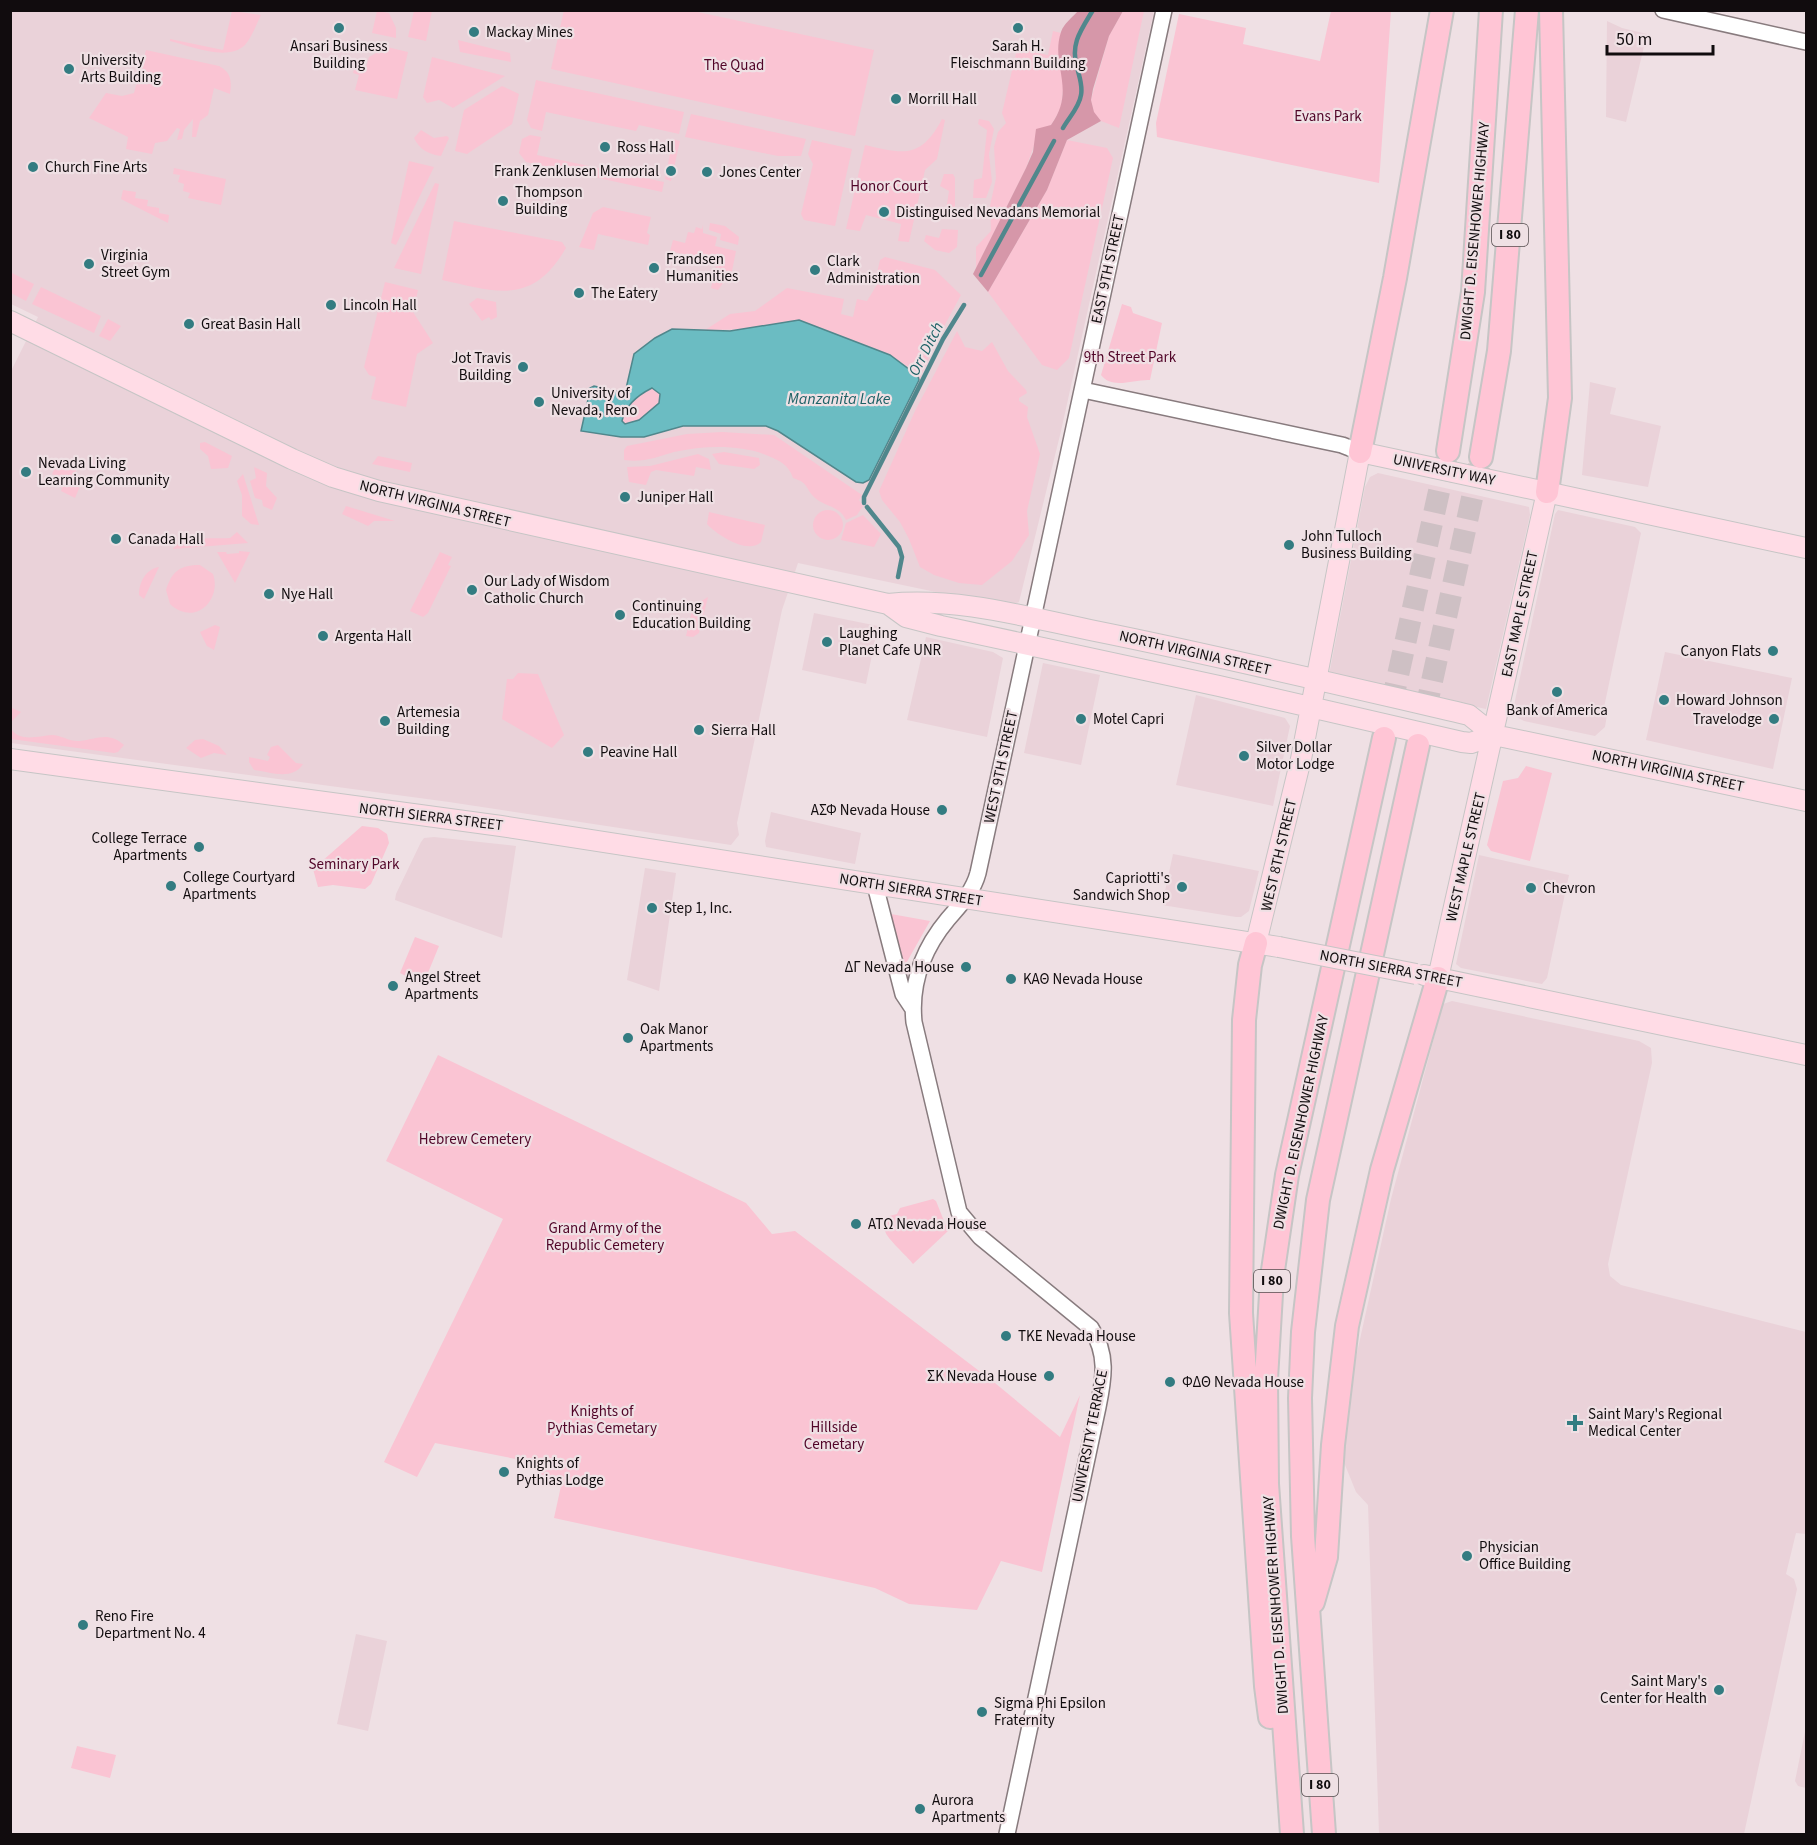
<svg xmlns="http://www.w3.org/2000/svg" width="1817" height="1845" font-family="'Source Sans 3',sans-serif">
  <style>
    .built { fill: #ead2d9 }
    .green { fill: #fac4d3 }
    .forest { fill: #d697a9 }
    .water { fill: #6bbcc2; stroke: #50878c; stroke-width: 1.5; fill-rule: evenodd }
    .lines { fill: none; stroke-linecap: round; stroke-linejoin: round }
    .stream { stroke: #50878c; stroke-width: 4.5 }
    .highway-tunnel { stroke: #cec0c4; stroke-width: 22; stroke-dasharray: 22 11; stroke-linecap: butt }
    .minor-casing { stroke: #887b7e; stroke-width: 18 }
    .major-casing { stroke: #c6c5c5; stroke-width: 22 }
    .highway-casing { stroke: #c6c5c5; stroke-width: 26 }
    .minor { stroke: #fff; stroke-width: 15 }
    .major { stroke: #ffdce6; stroke-width: 20 }
    .highway { stroke: #ffc5d5; stroke-width: 22 }
    .major-bridge-casing { stroke: #c6c5c5; stroke-width: 22; stroke-linecap: butt }
    .major-bridge { stroke: #ffdce6; stroke-width: 20 }
    .poi-dot { fill: #337c81; stroke: #efe0e4; stroke-width: 2 }
    .labels { text-anchor: middle; dominant-baseline: central; stroke-width: 4.5; stroke-linejoin: round; paint-order: stroke }
    .shield { fill: #efe0e4; stroke: #544c4e; stroke-width: 1.5 }
    .shield-label { font-size: 14px; font-weight: bold; fill: #110c0e }
    .poi-label { font-size: 15px; fill: #110c0e; stroke: #efe0e4; text-anchor: start }
    .park-label { font-size: 15px; fill: #510528; stroke: #efe0e4 }
    .street-label { font-size: 15px; fill: #110c0e; stroke: #efe0e4 }
    .water-label { font-size: 16px; font-style: italic; fill: #1e6166; stroke: #efe0e4 }
  </style>
  <rect width="100%" height="100%" fill="#efe0e4"/>
  <path class="built" d="M11,11H1154L1061,431L1019,602L1007,607L798,563L782,610L737,823L739,835L731,845L449,802L11,743L10,373L38,317L11,304Z
    M1607,21L1622,28L1647,34L1626,122L1606,117Z
    M1590,382L1616,388L1610,414L1661,426L1648,487L1582,475Z
    M1378,473L1529,507L1530,515L1486,709L1329,675L1365,487L1370,477Z
    M1558,510L1635,527L1641,533L1603,712L1607,715L1605,727L1595,736L1524,721L1518,718L1513,710L1555,514Z
    M814,613L878,626L866,684L802,670Z
    M926,637L993,652L1003,658L987,737L907,720Z
    M1665,652L1792,678L1773,769L1646,740Z
    M1043,663L1100,675L1081,765L1024,753Z
    M1196,695L1285,718L1290,726L1273,806L1176,785Z
    M771,812L861,833L855,864L766,847L765,841Z
    M434,837L516,846L502,938L395,900L396,894L421,842L424,838Z
    M1173,854L1259,871L1249,911L1241,917H1236L1162,905Z
    M1479,855L1569,875L1547,978L1542,984L1461,968L1456,964Z
    M645,868L676,873L659,991L627,980Z
    M1452,1001L1639,1041L1651,1048L1652,1063L1608,1264L1610,1276L1621,1285L1806,1332V1534L1796,1533L1786,1574L1794,1579L1797,1589L1744,1834H1379L1368,1505L1356,1492L1341,1455L1345,1407L1391,1199L1443,1004Z
    M356,1634L387,1641L368,1731L337,1724Z
    M1806,1727V1788L1798,1786L1795,1781Z"/>
  <path class="green" d="M564,10L693,11L874,50L855,136L551,69Z
    M232,11L261,15C256,25 252,37 245,45C227,62 191,46 170,41V39L223,50Z
    M377,11L389,13L396,28V38L372,33Z
    M414,11H432L426,41L408,37Z
    M1123,11H1144L1119,128L1101,121L1094,113L1091,100L1109,36Z
    M1331,11H1391L1379,183L1157,137L1156,123L1179,14L1246,28L1243,44L1320,61Z
    M1053,31L1061,33L1060,55L1064,81L1061,108L1051,125L1037,137L1026,168L976,268V247L991,231L990,206L996,178L994,147L998,132L1006,123L1002,113L1017,49L1048,55Z
    M458,40L510,53L511,62L460,52Z
    M387,47L408,52L397,99L355,90L359,75L353,73L355,66L366,68L369,57Z
    M146,50L219,66C231,72 232,81 230,94L214,88L208,115L200,121L196,137H192L193,119L184,130L182,139L177,140L180,129L177,128L167,141L155,143L152,154L126,149L128,137L89,118L106,93L122,96L134,93Z
    M432,57L505,76L453,108L439,100L427,103L423,97Z
    M536,80L684,112L679,134L639,125L636,131L546,112L542,131L531,128L527,120Z
    M502,86L519,94L512,124L467,154L455,151L464,110Z
    M691,114L806,139L801,156H778L685,137Z
    M942,119L945,120L937,159L925,170L909,242L898,241L901,224L866,215L860,231L846,229L865,145C904,154 921,159 942,119Z
    M979,119L989,121L994,129L989,154L992,182L986,198H973L974,180L982,178L987,130L978,124Z
    M421,130L434,138L447,136L449,138L441,156C428,154 420,150 414,138Z
    M530,135L541,137L537,155L664,182L662,192L526,162L519,153L522,139Z
    M673,139L680,141L671,181L665,179Z
    M812,140L852,149L835,226L804,220L801,214L813,164L808,154Z
    M1067,140L1107,148L1113,158L1069,358L1057,370L1042,365L988,292L1047,190Z
    M409,161L434,167L396,245L391,243Z
    M174,168L226,179L221,205L188,198L190,193L183,191L184,184L178,182L180,175L173,174Z
    M944,174H953L955,178V213L946,210L949,191L940,186Z
    M435,183L439,184L421,274L394,268Z
    M123,190L136,192L135,198L148,200L147,206L159,208V213L169,215L168,223L121,199Z
    M603,207L651,217L647,233L650,235L648,245L598,234L594,250L579,247L593,213Z
    M454,221L562,242L566,248C532,306 497,292 442,280Z
    M710,223L725,226L739,237L738,245L720,240L721,234L709,230Z
    M703,225V233L717,237L715,246L736,251L732,271L718,290L711,288L717,262L670,251L673,240L685,243L688,232L694,233L696,227L702,229Z
    M942,229L958,230L957,247L949,253L935,250L924,241L926,235L939,238Z
    M885,257L935,270L961,295L935,343L919,380L910,368L890,355L799,320L750,329L705,330L730,314L755,311L787,288L844,299L841,314L853,317L857,299L867,301L878,283L876,277L880,260Z
    M10,272L34,284L26,301L11,293Z
    M385,282L418,290L413,312L433,343L417,354L406,407L371,399L376,377L369,375L364,367Z
    M41,287L101,316L94,333L32,304Z
    M477,298L496,302L497,317L491,320L489,317L482,321L469,304Z
    M1122,304L1131,307L1133,313L1162,323L1150,380C1134,379 1112,390 1101,375Z
    M108,319L121,326L110,341L99,336Z
    M957,331L965,347L982,351L992,342L1008,371L1026,390L1027,393L1019,398V401L1028,407L1027,417L1040,454L1027,511L1029,535L1012,561L982,585L959,583L934,575L920,567L909,539L900,522L882,500L879,491L915,411Z
    M652,388L660,394L659,403L639,420L626,424L622,421C625,406 638,395 652,388Z
    M722,432L774,435L862,495L859,500L863,506L857,515L846,520C839,505 824,507 814,497C805,488 809,483 793,478C789,465 779,460 766,455C738,444 703,446 674,452C657,457 643,463 624,460V450L627,446L687,434Z
    M205,442L232,456L228,468L211,469L208,456L200,449V443Z
    M724,452L759,458L760,465L754,469L719,464L712,454Z
    M698,454L709,459L711,470L696,467L694,476L656,470L651,472L646,485L629,482L627,467L650,466Z
    M378,456L412,463L410,472L372,464Z
    M59,460L65,463L67,460L77,465L74,481L81,484L75,498L61,491L62,488L55,484L59,477L52,474Z
    M254,467L267,473L266,486L277,498L272,510L263,506L262,500L255,498L250,481L256,478Z
    M243,474L259,525L251,524L242,516V495L237,481Z
    M346,506L395,521H374L368,526L342,514Z
    M813 525a15 15 0 1 1 30 0a15 15 0 1 1-30 0Z
    M709,512L765,525L761,542C748,555 717,535 707,524Z
    M863,515L881,534L874,547L841,540L846,523Z
    M237,532L248,543L173,549C182,535 215,539 230,538Z
    M239,551L250,552L235,583L217,552H226L227,554L239,553Z
    M440,552L452,557L448,565L451,566L428,613L423,617L410,611Z
    M200,565L213,574C222,600 195,627 170,604L166,590C172,571 180,565 200,565Z
    M159,567L144,599L139,595C139,582 146,569 159,567Z
    M708,597L699,633L693,637L686,636L693,606Z
    M215,625L220,627L214,650L207,646L200,632Z
    M518,673L538,674L564,735L552,748L502,719L507,679H513Z
    M12,708L21,712L11,722L12,730C20,742 39,736 52,735C61,735 70,742 80,741C96,739 109,731 124,745L118,752L114,753L11,739V709Z
    M203,739L219,746L227,755L214,753L201,758L186,748L195,740Z
    M278,745L296,763L303,764C292,781 271,772 254,770L249,762V757L268,761L270,757L267,755L271,747Z
    M1526,766L1552,773L1530,861L1491,851L1487,845L1503,781L1518,778Z
    M362,826L378,828L387,834L389,843L371,884L365,889L333,885L318,887L313,869Z
    M891,914L930,921L904,967L890,915Z
    M415,937L439,946L423,985L400,973Z
    M438,1055L746,1203L772,1234L795,1231L995,1383L1060,1437L1080,1395L1042,1572L1001,1561L977,1610L909,1604L875,1588L554,1518L561,1486L538,1481L541,1464L435,1443L417,1477L384,1462L503,1219L386,1161Z
    M933,1199L936,1201L948,1231L913,1264C907,1256 887,1239 885,1231C884,1228 885,1222 885,1217L897,1214L900,1208Z
    M77,1746L116,1755L110,1778L71,1768Z"/>
  <path class="forest" d="M1079,10L1123,11L1109,36L1093,89L1091,100L1094,112L1101,121L1067,140L1047,190L988,292L973,274L1026,168L1033,152L1036,129L1051,125C1077,89 1050,65 1061,32C1064,23 1072,18 1079,10Z"/>
  <path class="water" d="M799,320L890,355L918,376L919,380L869,480L863,483L856,482L778,431L766,426H683L644,437H621L581,431L589,395L586,390L594,386L625,393L634,354L655,338L672,329L730,331ZM652,388L660,394L659,403L639,420L625,424L622,421C625,406 638,395 652,388Z"/>
  <g class="lines">
    <path class="stream" d="M1063,128C1069,117 1079,108 1081,95C1083,85 1079,76 1077,67C1070,44 1081,30 1093,10
      M981,275L1054,141
      M864,503V497L943,339L964,305
      M867,507L899,547L902,557L898,577"/>
    <path class="highway-tunnel" d="M1384,738L1448,451
      M1418,745L1481,457"/>
    <g class="minor-casing">
      <path id="minor" d="M1663,10L1806,42
        M1083,390L1342,445L1360,452
        M875,885L903,994L913,1009
        M1007,1834L1098,1407C1104,1378 1108,1354 1091,1328L980,1237L959,1212L914,1022C910,983 923,949 948,919C960,905 973,892 978,873L1164,10"/>
    </g>
    <g class="major-casing">
      <path id="major" d="M10,321L292,459L333,477L379,491L888,604C958,597 1026,617 1095,631C1220,656 1344,686 1469,715L1494,735
        M888,604L906,617L941,626L1219,686L1462,742L1471,743L1494,735L1806,801
        M10,759L501,826L1279,947
        M1256,943L1301,759L1360,452L1806,548
        M1424,975L1806,1055
        M1438,978L1547,492"/>
    </g>
    <g class="highway-casing">
      <path id="highway" d="M1448,451L1473,292L1491,10
        M1360,452L1395,278L1442,10
        M1481,457L1499,351L1527,10
        M1547,492L1560,398L1551,10
        M1256,943L1250,965L1244,1020L1241,1313L1266,1686L1270,1717
        M1313,1602L1326,1557L1333,1445L1347,1326L1382,1170L1438,978
        M1292,1834L1267,1484L1266,1379L1272,1277L1287,1175L1384,738
        M1324,1834L1303,1536L1300,1398L1303,1332L1318,1200L1418,745"/>
    </g>
    <use href="#minor" class="minor"/>
    <use href="#major" class="major"/>
    <use href="#highway" class="highway"/>
    <g class="major-bridge-casing">
      <path id="major-bridge" d="M1279,947L1416,974"/>
    </g>
    <use href="#major-bridge" class="major-bridge"/>
  </g>
  <g class="poi-dot">
    <circle cx="339" cy="28" r="6"/>
    <circle cx="1018" cy="28" r="6"/>
    <circle cx="474" cy="32" r="6"/>
    <circle cx="69" cy="69" r="6"/>
    <circle cx="896" cy="99" r="6"/>
    <circle cx="605" cy="147" r="6"/>
    <circle cx="33" cy="167" r="6"/>
    <circle cx="671" cy="171" r="6"/>
    <circle cx="707" cy="172" r="6"/>
    <circle cx="503" cy="201" r="6"/>
    <circle cx="884" cy="212" r="6"/>
    <circle cx="89" cy="264" r="6"/>
    <circle cx="654" cy="268" r="6"/>
    <circle cx="815" cy="270" r="6"/>
    <circle cx="579" cy="293" r="6"/>
    <circle cx="331" cy="305" r="6"/>
    <circle cx="189" cy="324" r="6"/>
    <circle cx="523" cy="367" r="6"/>
    <circle cx="539" cy="402" r="6"/>
    <circle cx="26" cy="472" r="6"/>
    <circle cx="625" cy="497" r="6"/>
    <circle cx="116" cy="539" r="6"/>
    <circle cx="1289" cy="545" r="6"/>
    <circle cx="472" cy="590" r="6"/>
    <circle cx="269" cy="594" r="6"/>
    <circle cx="620" cy="615" r="6"/>
    <circle cx="323" cy="636" r="6"/>
    <circle cx="827" cy="642" r="6"/>
    <circle cx="1773" cy="651" r="6"/>
    <circle cx="1557" cy="692" r="6"/>
    <circle cx="1664" cy="700" r="6"/>
    <circle cx="1081" cy="719" r="6"/>
    <circle cx="1774" cy="719" r="6"/>
    <circle cx="385" cy="721" r="6"/>
    <circle cx="699" cy="730" r="6"/>
    <circle cx="588" cy="752" r="6"/>
    <circle cx="1244" cy="756" r="6"/>
    <circle cx="942" cy="810" r="6"/>
    <circle cx="199" cy="847" r="6"/>
    <circle cx="171" cy="886" r="6"/>
    <circle cx="1182" cy="887" r="6"/>
    <circle cx="1531" cy="888" r="6"/>
    <circle cx="652" cy="908" r="6"/>
    <circle cx="966" cy="967" r="6"/>
    <circle cx="1011" cy="979" r="6"/>
    <circle cx="393" cy="986" r="6"/>
    <circle cx="628" cy="1038" r="6"/>
    <circle cx="856" cy="1224" r="6"/>
    <circle cx="1006" cy="1336" r="6"/>
    <circle cx="1049" cy="1376" r="6"/>
    <circle cx="1170" cy="1382" r="6"/>
    <path d="M1572 1414h6v6h6v6h-6v6h-6v-6h-6v-6h6z"/>
    <circle cx="504" cy="1472" r="6"/>
    <circle cx="1467" cy="1556" r="6"/>
    <circle cx="83" cy="1625" r="6"/>
    <circle cx="1719" cy="1690" r="6"/>
    <circle cx="982" cy="1712" r="6"/>
    <circle cx="920" cy="1809" r="6"/>
  </g>
  <g class="labels">
    <g class="shield">
      <rect x="1492" y="224" width="36" height="22" rx="4.5"/>
      <rect x="1254" y="1270" width="36" height="22" rx="4.5"/>
      <rect x="1302" y="1774" width="36" height="22" rx="4.5"/>
    </g>
    <g class="shield-label">
      <text x="1510" y="235">I 80</text>
      <text x="1272" y="1281">I 80</text>
      <text x="1320" y="1785">I 80</text>
    </g>
    <g class="poi-label">
      <text x="486" y="32">Mackay Mines</text>
      <text x="339" y="46" text-anchor="middle">Ansari Business<tspan x="339" dy="17">Building</tspan></text>
      <text x="1018" y="46" text-anchor="middle">Sarah H.<tspan x="1018" dy="17">Fleischmann Building</tspan></text>
      <text x="81" y="60">University<tspan x="81" dy="17">Arts Building</tspan></text>
      <text x="908" y="99">Morrill Hall</text>
      <text x="617" y="147">Ross Hall</text>
      <text x="45" y="167">Church Fine Arts</text>
      <text x="659" y="171" text-anchor="end">Frank Zenklusen Memorial</text>
      <text x="719" y="172">Jones Center</text>
      <text x="515" y="192">Thompson<tspan x="515" dy="17">Building</tspan></text>
      <text x="896" y="212">Distinguised Nevadans Memorial</text>
      <text x="101" y="255">Virginia<tspan x="101" dy="17">Street Gym</tspan></text>
      <text x="666" y="259">Frandsen<tspan x="666" dy="17">Humanities</tspan></text>
      <text x="827" y="261">Clark<tspan x="827" dy="17">Administration</tspan></text>
      <text x="591" y="293">The Eatery</text>
      <text x="343" y="305">Lincoln Hall</text>
      <text x="201" y="324">Great Basin Hall</text>
      <text x="511" y="358" text-anchor="end">Jot Travis<tspan x="511" dy="17">Building</tspan></text>
      <text x="551" y="393">University of<tspan x="551" dy="17">Nevada, Reno</tspan></text>
      <text x="38" y="463">Nevada Living<tspan x="38" dy="17">Learning Community</tspan></text>
      <text x="637" y="497">Juniper Hall</text>
      <text x="1301" y="536">John Tulloch<tspan x="1301" dy="17">Business Building</tspan></text>
      <text x="128" y="539">Canada Hall</text>
      <text x="484" y="581">Our Lady of Wisdom<tspan x="484" dy="17">Catholic Church</tspan></text>
      <text x="281" y="594">Nye Hall</text>
      <text x="632" y="606">Continuing<tspan x="632" dy="17">Education Building</tspan></text>
      <text x="839" y="633">Laughing<tspan x="839" dy="17">Planet Cafe UNR</tspan></text>
      <text x="335" y="636">Argenta Hall</text>
      <text x="1761" y="651" text-anchor="end">Canyon Flats</text>
      <text x="1676" y="700">Howard Johnson</text>
      <text x="1557" y="710" text-anchor="middle">Bank of America</text>
      <text x="397" y="712">Artemesia<tspan x="397" dy="17">Building</tspan></text>
      <text x="1093" y="719">Motel Capri</text>
      <text x="1762" y="719" text-anchor="end">Travelodge</text>
      <text x="711" y="730">Sierra Hall</text>
      <text x="1256" y="747">Silver Dollar<tspan x="1256" dy="17">Motor Lodge</tspan></text>
      <text x="600" y="752">Peavine Hall</text>
      <text x="930" y="810" text-anchor="end">ΑΣΦ Nevada House</text>
      <text x="187" y="838" text-anchor="end">College Terrace<tspan x="187" dy="17">Apartments</tspan></text>
      <text x="183" y="877">College Courtyard<tspan x="183" dy="17">Apartments</tspan></text>
      <text x="1170" y="878" text-anchor="end">Capriotti's<tspan x="1170" dy="17">Sandwich Shop</tspan></text>
      <text x="1543" y="888">Chevron</text>
      <text x="664" y="908">Step 1, Inc.</text>
      <text x="954" y="967" text-anchor="end">ΔΓ Nevada House</text>
      <text x="405" y="977">Angel Street<tspan x="405" dy="17">Apartments</tspan></text>
      <text x="1023" y="979">ΚΑΘ Nevada House</text>
      <text x="640" y="1029">Oak Manor<tspan x="640" dy="17">Apartments</tspan></text>
      <text x="868" y="1224">ΑΤΩ Nevada House</text>
      <text x="1018" y="1336">ΤΚΕ Nevada House</text>
      <text x="1037" y="1376" text-anchor="end">ΣΚ Nevada House</text>
      <text x="1182" y="1382">ΦΔΘ Nevada House</text>
      <text x="1588" y="1414">Saint Mary's Regional<tspan x="1588" dy="17">Medical Center</tspan></text>
      <text x="516" y="1463">Knights of<tspan x="516" dy="17">Pythias Lodge</tspan></text>
      <text x="1479" y="1547">Physician<tspan x="1479" dy="17">Office Building</tspan></text>
      <text x="95" y="1616">Reno Fire<tspan x="95" dy="17">Department No. 4</tspan></text>
      <text x="1707" y="1681" text-anchor="end">Saint Mary's<tspan x="1707" dy="17">Center for Health</tspan></text>
      <text x="994" y="1703">Sigma Phi Epsilon<tspan x="994" dy="17">Fraternity</tspan></text>
      <text x="932" y="1800">Aurora<tspan x="932" dy="17">Apartments</tspan></text>
    </g>
    <g class="park-label">
      <text x="734" y="65">The Quad</text>
      <text x="1328" y="116">Evans Park</text>
      <text x="889" y="186">Honor Court</text>
      <text x="1130" y="357">9th Street Park</text>
      <text x="354" y="864">Seminary Park</text>
      <text x="475" y="1139">Hebrew Cemetery</text>
      <text x="605" y="1228">Grand Army of the<tspan x="605" dy="17">Republic Cemetery</tspan></text>
      <text x="602" y="1411">Knights of<tspan x="602" dy="17">Pythias Cemetary</tspan></text>
      <text x="834" y="1427">Hillside<tspan x="834" dy="17">Cemetary</tspan></text>
    </g>
    <g class="street-label">
      <text transform="translate(1475 231) rotate(-85)">DWIGHT D. EISENHOWER HIGHWAY</text>
      <text transform="translate(1108 269) rotate(-78)">EAST 9TH STREET</text>
      <text transform="translate(1444 470) rotate(12)">UNIVERSITY WAY</text>
      <text transform="translate(435 504) rotate(14)">NORTH VIRGINIA STREET</text>
      <text transform="translate(1520 614) rotate(-78)">EAST MAPLE STREET</text>
      <text transform="translate(1195 653) rotate(13)">NORTH VIRGINIA STREET</text>
      <text transform="translate(1001 767) rotate(-78)">WEST 9TH STREET</text>
      <text transform="translate(1668 771) rotate(12)">NORTH VIRGINIA STREET</text>
      <text transform="translate(431 817) rotate(7)">NORTH SIERRA STREET</text>
      <text transform="translate(1279 855) rotate(-77)">WEST 8TH STREET</text>
      <text transform="translate(1466 857) rotate(-77)">WEST MAPLE STREET</text>
      <text transform="translate(911 890) rotate(9)">NORTH SIERRA STREET</text>
      <text transform="translate(1391 969) rotate(11)">NORTH SIERRA STREET</text>
      <text transform="translate(1301 1122) rotate(-78)">DWIGHT D. EISENHOWER HIGHWAY</text>
      <text transform="translate(1090 1436) rotate(-79)">UNIVERSITY TERRACE</text>
      <text transform="translate(1276 1605) rotate(-94)">DWIGHT D. EISENHOWER HIGHWAY</text>
    </g>
    <g class="water-label">
      <text transform="translate(926 349) rotate(-63)">Orr Ditch</text>
      <text x="839" y="399">Manzanita Lake</text>
    </g>
  </g>
  <rect width="1817" height="1845" fill="none" stroke="#110c0e" stroke-width="24"/>
  <path d="M1607 45v9h106v-9" fill="none" stroke="#110c0e" stroke-width="3"/>
  <text x="1616" y="45" font-size="18" fill="#110c0e" stroke="#efe0e4" stroke-width="4.5" paint-order="stroke">50 m</text>
</svg>
